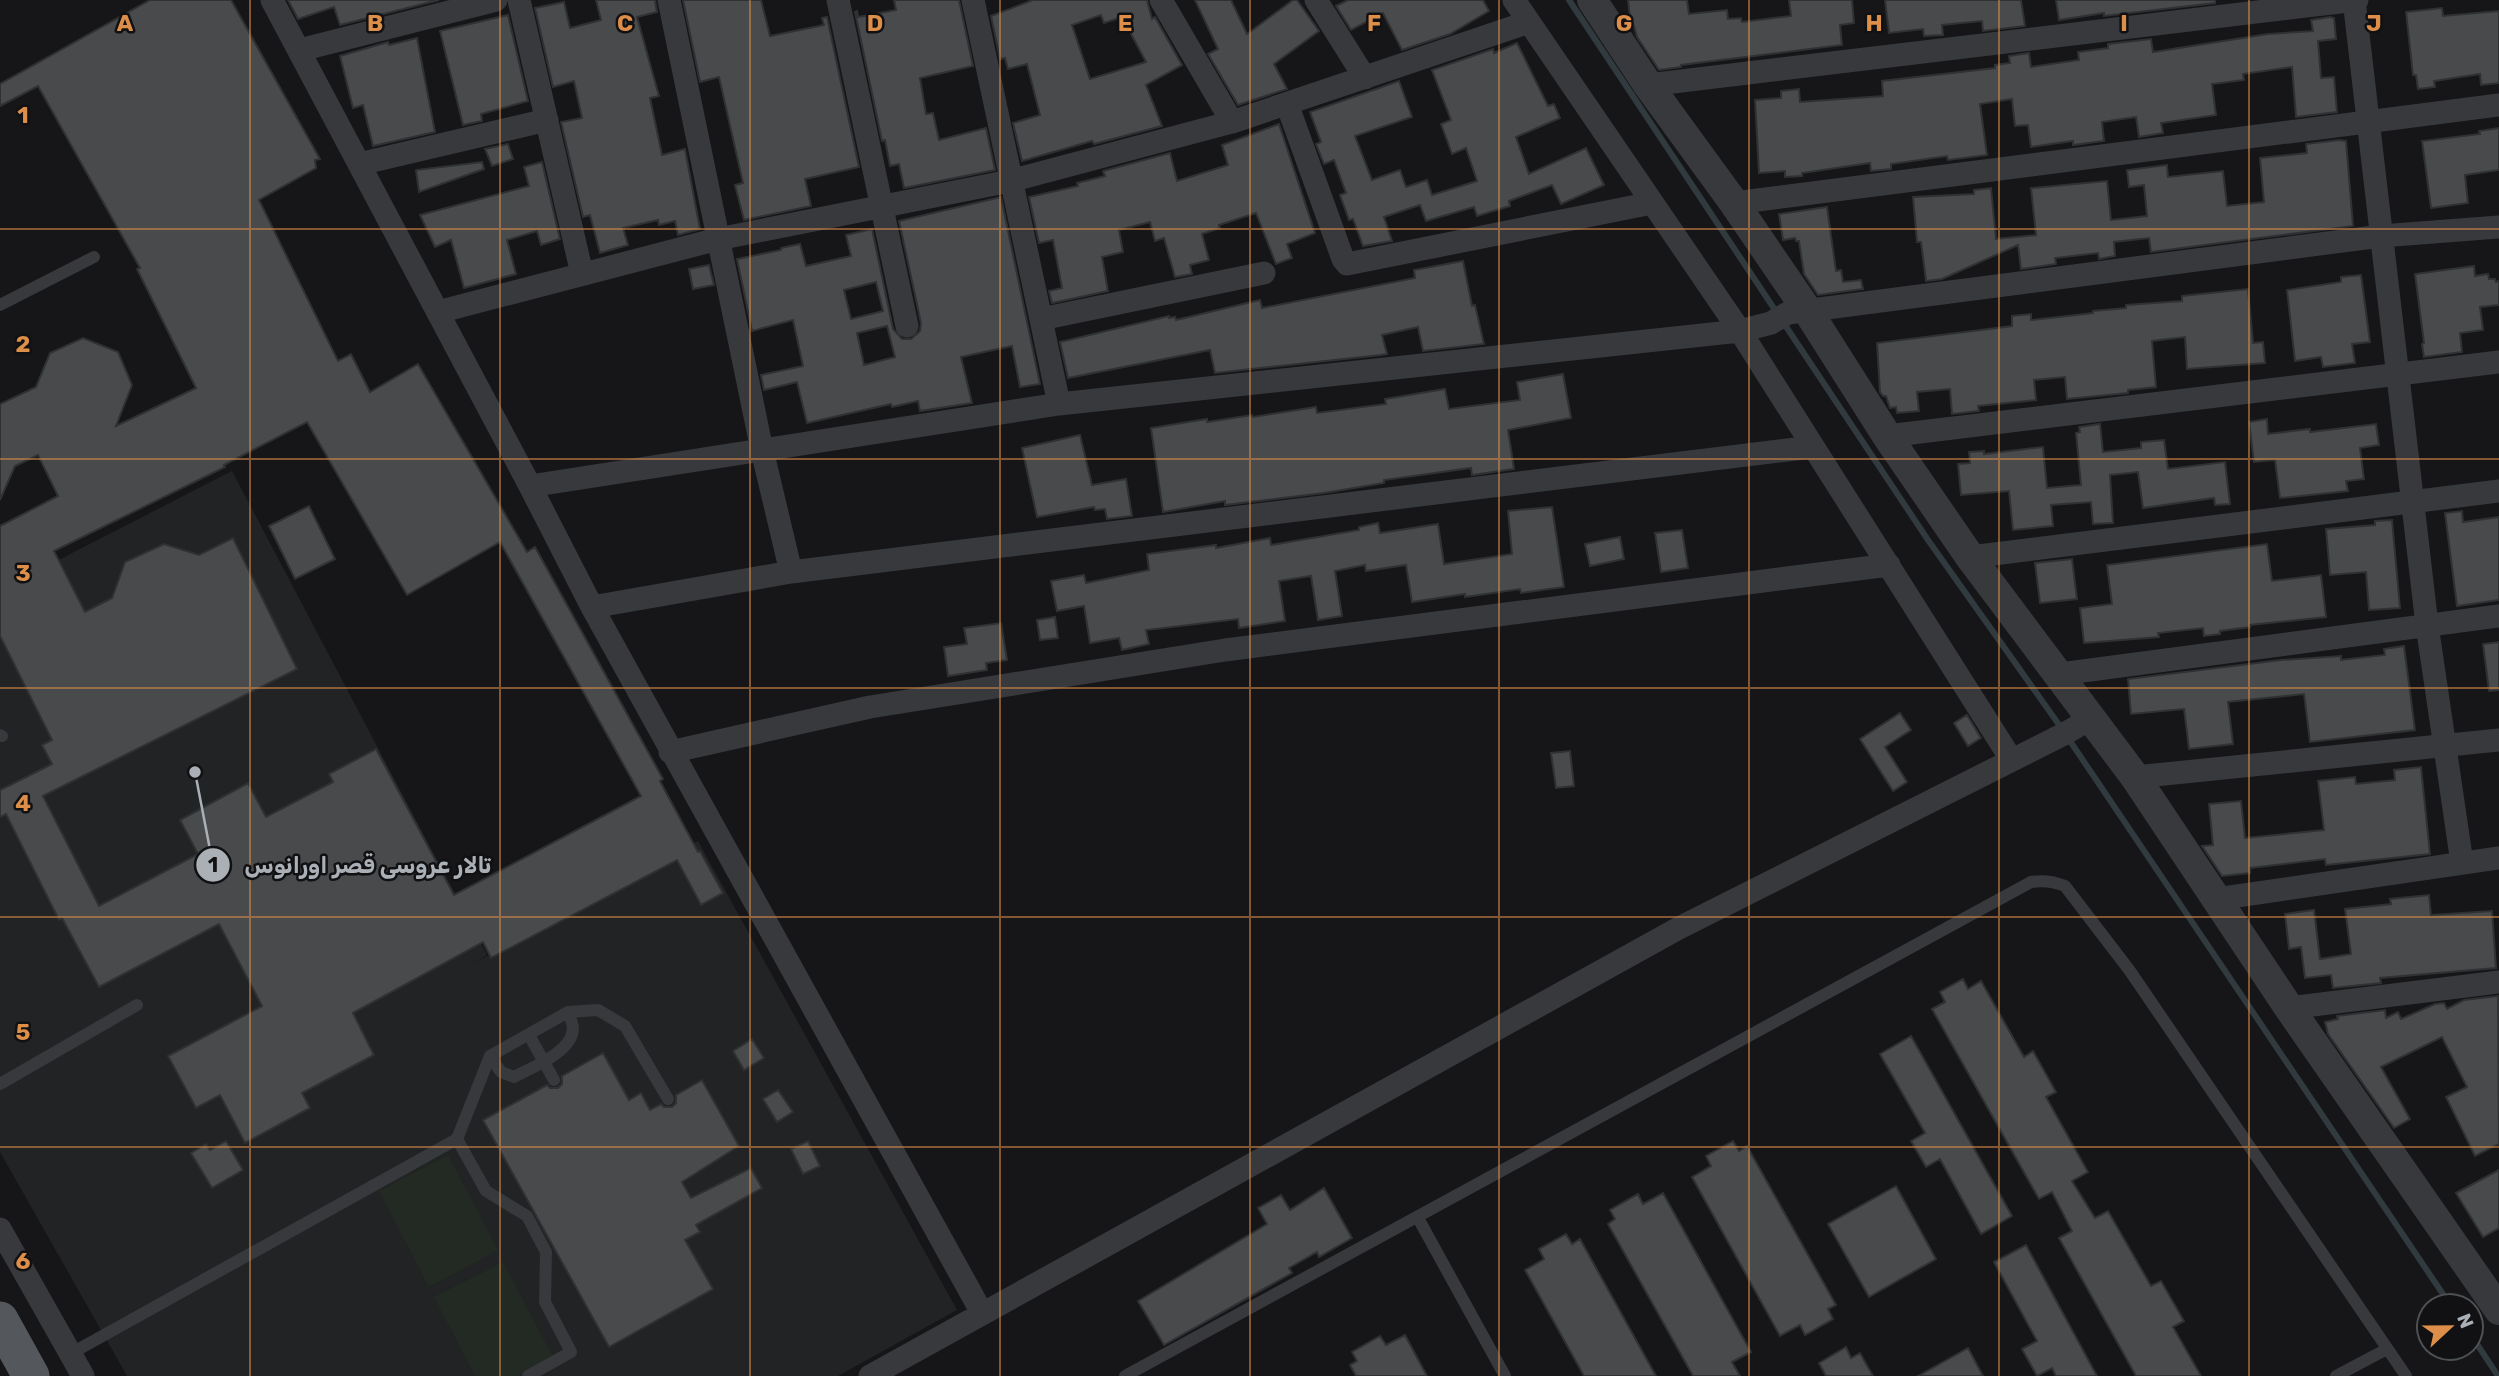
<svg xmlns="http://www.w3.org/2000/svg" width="2499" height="1376" font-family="Rubik,'Noto Naskh Arabic',sans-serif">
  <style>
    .built { fill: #222324 }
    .green { fill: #232a23 }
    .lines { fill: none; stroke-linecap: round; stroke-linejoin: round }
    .stream { stroke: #313b3f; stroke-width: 6 }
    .building { fill: #484a4c; stroke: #303133; stroke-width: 2; fill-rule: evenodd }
    .service { stroke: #37393c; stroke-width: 12 }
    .minor { stroke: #37393c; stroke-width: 23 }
    .tertiary { stroke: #37393c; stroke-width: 30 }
    .primary { stroke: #54575b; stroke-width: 37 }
    .grid { fill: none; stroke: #dd8e49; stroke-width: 2; stroke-opacity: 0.55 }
    .grid-label { font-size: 23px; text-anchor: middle; font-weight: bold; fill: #dd8e49; stroke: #111113; stroke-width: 5; stroke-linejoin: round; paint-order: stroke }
    .leader { fill: none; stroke: #aab0b6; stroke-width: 2.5 }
    .callout-dot { fill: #aab0b6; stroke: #111113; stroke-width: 2.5 }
    .mark-label { font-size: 21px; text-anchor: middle; font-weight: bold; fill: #111 }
    .callout-label { font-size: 23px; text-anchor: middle; font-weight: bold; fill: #aab0b6; stroke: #111113; stroke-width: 5; stroke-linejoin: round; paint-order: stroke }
  </style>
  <rect width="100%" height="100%" fill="#161618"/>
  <path class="built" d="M232,471L487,955L474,963L698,841L957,1310L838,1376H127L0,1152V590Z"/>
  <path class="green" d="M448,1155L498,1250L429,1287L379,1191Z
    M503,1262L553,1357L517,1376H475L434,1297Z"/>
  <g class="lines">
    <path class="stream" d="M1569,0L1777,313
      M1783,322L1928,540L2062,729
      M2068,738L2451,1306
      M2471,1335L2498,1376"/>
  </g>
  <path class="building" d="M150,0H231L320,159L315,160L316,168L259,200L338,361L351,354L370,392L418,364L527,552L535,547L663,779L660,781L698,852L700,851L723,893L701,905L677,860L491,958L483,942L353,1013L374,1055L302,1093L310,1108L245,1143L220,1095L196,1108L168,1056L262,1006L219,924L99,987L62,918L59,920L6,814L0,817V790L52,764L42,745L52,740L0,636V526L58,496L38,455L15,466L0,500V404L36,387L50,353L83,338L118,352L132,385L116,426L196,388L137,269L140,268L38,86L0,106V84ZM307,422L407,595L500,542L641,796L454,895L376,749L329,774L333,782L266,817L248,783L180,820L198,854L99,906L43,796L297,669L233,538L199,555L164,544L125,562L112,598L85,612L54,551L225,467L224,465Z
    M288,0H439L340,25L334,7L298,19Z
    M596,0H655L657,12L637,17L659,96L650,98L662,155L685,149L700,229L678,235L675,221L659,225L658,220L623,228L628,245L600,253L590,215L583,217L561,122L582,118L574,81L553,87L535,8L564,2L570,28L601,20Z
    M683,0H761L770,36L824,25L822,18L827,17L859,167L805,179L811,206L744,220L735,185L743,183L719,77L700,82Z
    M894,0H959L973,66L920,78L926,114L933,113L939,140L986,128L995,170L904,188L899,164L890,166L885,140L882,141L855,12L857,11L858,17L896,10Z
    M1033,0H1147L1152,19L1155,17L1182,65L1146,85L1162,126L1094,144L1092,141L1022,161L1013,123L1040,115L1027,64L1008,69L1005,58L1000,59L991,16ZM1101,15L1104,23L1122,17L1146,62L1090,79L1072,25Z
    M1195,0H1231L1247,34L1293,0H1297L1319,31L1274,64L1287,89L1238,105L1208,54L1218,49Z
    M1348,0H1483L1489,11L1450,34L1402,50L1383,13L1351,30L1336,6Z
    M1628,0H1687L1689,14L1727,10L1728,19L1741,18L1742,22L1791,16L1789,0H1852L1854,23L1840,25L1842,45L1681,65V67L1659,70L1637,37L1634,26L1631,27Z
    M1885,0H2021L2025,26L1983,31L1982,21L1942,25L1943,35L1924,36L1923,29L1889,33Z
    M2056,0H2215V3L2104,16V13L2059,20Z
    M2442,8L2443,16L2499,11V83L2481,85L2480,74L2434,81L2435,87L2418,89L2416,75H2413L2406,12Z
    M508,15L528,101L481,114L482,121L463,125L440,31Z
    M2330,17L2334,18L2336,39L2318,41L2321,78L2334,77L2337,112L2296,117L2292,67L2243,74L2244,80L2212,84L2216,115L2161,123L2163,133L2139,137L2136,117L2102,122L2104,141L2073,145V141L2031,147L2028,125L2015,126L2012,99L1980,104L1987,155L1948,160L1947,156L1891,164V169L1871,171L1870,163L1802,173V176L1785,177V171L1759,173L1755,100L1781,98V91L1799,89L1800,102L1883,96L1882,81L1995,68V65L2010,63L2009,56L2029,53L2031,67L2079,60L2078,52L2108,48V44L2151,39L2153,52L2268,34L2313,31L2311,20Z
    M417,38L435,132L373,146L363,105L353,108L340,56L388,42L389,45Z
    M1517,43L1548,106L1554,104L1560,118L1516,137L1529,174L1586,148L1604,185L1561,204L1552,185L1509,201L1510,206L1477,216L1474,207L1426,221L1420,205L1384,217L1392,241L1363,246L1353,219L1349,220L1340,195L1346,193L1334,160L1324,164L1316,144L1321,142L1310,112L1399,81L1412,117L1355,136L1372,180L1400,170L1406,187L1427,180L1432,195L1477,181L1466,148L1452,154L1441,124L1451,120L1432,70L1493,49L1494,53Z
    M1279,124L1315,233L1287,244L1292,258L1276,264L1256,213L1219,225L1220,228L1202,234L1209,260L1190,265L1192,274L1175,277L1164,238L1155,241L1150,222L1119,230L1123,252L1102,257L1108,291L1052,303L1049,291L1062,288L1053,240L1039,243L1029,197L1078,186L1077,183L1105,176L1103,171L1170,153L1177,181L1228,165L1222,145Z
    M2499,128V170L2465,175L2468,203L2431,208L2422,141L2480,134L2479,131Z
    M2339,140L2346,141L2353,226L2151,252L2149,238L2114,242L2115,256L2099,259L2098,253L2055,258L2056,264L2021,269L2018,245L1942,279L1926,281L1921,242H1917L1913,197L1974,194V190L1991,188L1996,239L2036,235L2031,188L2107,181L2111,220L2147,216L2144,185L2129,187L2127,170L2167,165L2168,177L2223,171L2227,206L2264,202L2260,158L2307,153L2306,144Z
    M508,144L513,159L492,166L485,149Z
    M482,162L484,169L419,192L416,170Z
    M542,162L560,239L541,245L537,231L507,240L516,274L464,288L451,240L435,247L420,215L529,186L524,167Z
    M1001,197L1040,384L1020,387L1012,346L961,357L972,403L920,411L918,401L892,407L891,404L807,423L797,382L764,390L761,375L803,366L793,320L752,331L737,259L781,250V248L800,244L806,266L851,256L846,235L872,229L893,329L902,339H911L920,331L921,323L899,221ZM876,282L883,311L851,319L844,290ZM887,326L895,357L864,365L857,333Z
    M1827,207L1836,271L1841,270L1843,282L1861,280L1863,289L1818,295L1804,274L1799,241H1796L1795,238L1783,240L1779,214Z
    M1463,261L1472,306L1475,305L1484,344L1423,351L1418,327L1382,335L1387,354L1381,355L1215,373L1210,350L1068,378L1060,342L1169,316V318L1175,317L1176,320L1260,300L1262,308L1415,278L1414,270Z
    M709,265L714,285L693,289L689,269Z
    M2474,266L2475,276L2488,274L2489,279H2495L2496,282L2499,281V305L2480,307L2483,330L2460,333L2462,352L2424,357L2422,344L2424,343L2415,274Z
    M2361,275L2370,342L2352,344L2355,363L2323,367L2321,357L2295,361L2287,290L2341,282V277Z
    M2248,289L2253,343L2263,342L2265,363L2187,369L2185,337L2152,341L2156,387L2128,390V393L2067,399L2065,377L2034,380L2036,400L1978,406L1979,411L1952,414L1950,389L1917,392L1919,411L1897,413L1896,407L1890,408L1886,396H1883L1880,392L1877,343L2012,326V316L2031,314V320L2093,313V311L2126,308V305L2182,301V296Z
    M1563,374L1571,418L1508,430L1514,469L1472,475L1471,468L1384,480V483L1324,493L1225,505V501L1163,512L1151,428L1207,419V422L1252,415L1253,417L1316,407L1317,413L1386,404L1385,399L1445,389L1449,409L1520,400L1517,382Z
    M2267,419L2268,434L2310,429V432L2376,424L2379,445L2360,448L2364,479L2346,481L2348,491L2280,498L2275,460L2254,462L2249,422Z
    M2100,424L2103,452L2141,448V442L2164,440L2168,469L2225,462L2230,504L2215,505L2214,498L2143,508L2138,472L2110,475L2113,523L2093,524L2091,502L2051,505L2053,526L2013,530L2009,491L1961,495L1958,464L1970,463L1969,452L1984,451V454L2043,447L2047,488L2081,485L2076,433L2080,432L2079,427Z
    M1080,435L1092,485L1126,479L1132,516L1107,519L1105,509L1095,510L1094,507L1037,517L1022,448Z
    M309,506L335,559L295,579L269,526Z
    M1552,507L1564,587L1521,593L1520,589L1465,597V594L1412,602L1406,565L1366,571L1365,565L1335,571L1342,616L1318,620L1311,576L1279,581L1285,621L1239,628L1238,619L1146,630L1149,644L1122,650L1119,638L1090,643L1084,606L1057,611L1051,581L1084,575L1086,583L1149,570L1147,554L1216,545V548L1270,538L1271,545L1359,530V527L1378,523L1380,533L1438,524L1444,564L1512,554L1508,511Z
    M2462,511L2463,522L2499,517V600L2457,606L2445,513Z
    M2392,520L2400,608L2369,610L2366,572L2330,575L2326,529L2375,525V521Z
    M1682,530L1688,568L1661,572L1655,533Z
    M1620,537L1624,559L1590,566L1585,544Z
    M2267,544L2272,581L2321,575L2326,617L2250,625V627L2220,631V634L2204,636L2203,628L2158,633L2159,637L2084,643L2080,608L2112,604L2107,565Z
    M2072,559L2077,599L2040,603L2035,563Z
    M1055,617L1058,638L1040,640L1037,620Z
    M1001,623L1007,660L986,663L987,670L948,676L944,647L967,644L964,628Z
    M2499,642V690L2489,691L2483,644Z
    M2404,646L2415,730L2310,742L2304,694L2228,702L2233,744L2189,749L2184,709L2131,714L2128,679L2281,660L2341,656V660L2385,655L2384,649Z
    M1900,713L1911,730L1885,747L1907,782L1893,791L1860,739Z
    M1967,715L1981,738L1968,746L1954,723Z
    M1570,751L1574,786L1556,788L1551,753Z
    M2421,767L2430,854L2326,865L2325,859L2250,868V873L2222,876L2202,846L2213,845L2209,804L2241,801L2245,838L2324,830L2318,781L2355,777L2356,784L2395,780L2394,770Z
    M2429,895L2431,915L2492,911L2496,968L2380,978L2381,983L2333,988L2331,975L2305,978L2301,947L2289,949L2285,914L2314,910L2320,959L2351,954L2345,909L2391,904L2390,899Z
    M1963,979L1968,989L1981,981L2024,1057L2033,1051L2056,1092L2046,1097L2088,1172L2072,1181L2095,1218L2108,1211L2151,1286L2161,1281L2184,1321L2173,1327L2201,1376H2136L2059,1238L2072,1231L2052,1192L2039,1199L1932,1009L1945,1002L1940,992Z
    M2498,996L2499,1144L2475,1156L2446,1097L2467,1087L2442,1037L2381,1067L2410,1119L2394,1128L2328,1034L2325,1022L2338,1019L2337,1016L2385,1010L2386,1018L2398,1012L2401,1019L2435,1004L2444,1003L2447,1009L2464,1000Z
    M1911,1036L2012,1216L1981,1234L1940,1159L1926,1167L1911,1141L1925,1133L1880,1054Z
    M752,1039L764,1058L744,1070L733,1051Z
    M603,1053L629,1100L641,1093L650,1110L661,1104L664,1107H672L676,1103V1095L702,1080L739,1146L682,1182L691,1198L751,1168L762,1188L696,1225L700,1232L685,1240L713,1289L609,1347L483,1120L547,1085L550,1088H558L562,1084V1076Z
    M778,1090L793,1112L777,1122L763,1099Z
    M226,1141L243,1170L212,1188L191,1153L206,1144L210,1150Z
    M808,1141L820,1166L803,1174L791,1149Z
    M1733,1141L1739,1151L1747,1146L1836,1305L1828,1309L1833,1319L1805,1335L1800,1325L1780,1336L1692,1177L1711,1166L1706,1156Z
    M2499,1170V1228L2483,1237L2456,1193Z
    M1896,1186L1936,1259L1869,1297L1828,1224Z
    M1324,1188L1352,1238L1319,1257L1317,1252L1289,1268L1292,1273L1164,1345L1138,1301L1267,1224L1258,1208L1281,1195L1290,1210Z
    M1663,1193L1751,1352L1732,1362L1740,1376H1693L1608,1224L1615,1219L1610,1210L1638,1194L1643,1204Z
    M1566,1234L1572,1244L1580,1239L1656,1376H1584L1525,1270L1544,1259L1539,1249Z
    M2026,1245L2097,1376H2056L2052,1368L2037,1376L2022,1349L2037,1341L1994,1262Z
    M1405,1335L1427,1376H1356L1350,1365L1357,1361L1352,1352L1380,1336L1386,1345Z
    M1846,1347L1851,1358L1860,1353L1873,1376H1826L1819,1363Z
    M1968,1348L1983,1376H1918Z"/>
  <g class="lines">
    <path class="service" d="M0,305L94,257
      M0,735L2,736
      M529,1035L554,1080
      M490,1056L501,1072L514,1077C531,1068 572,1052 573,1029C573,1024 570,1017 568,1012
      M0,1084L137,1005
      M457,1139L490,1056L568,1012L598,1010L625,1026L668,1099
      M1418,1218L1505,1376
      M70,1354L457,1139L486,1191L527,1216L546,1252L545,1302L571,1352L528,1376
      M1125,1376L2031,882C2043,880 2053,881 2065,886L2130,971L2406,1376
      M2336,1376L2387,1349"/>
    <path class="minor" d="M272,0L530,486L592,607L982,1313
      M519,0L582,274
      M669,0L762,450L791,572
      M838,0L907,326
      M973,0L1059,404
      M1161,0L1232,122
      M1316,0L1365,78
      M1514,0L1740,331L2011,759
      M2354,0L2427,625L2462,863
      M300,50L496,0
      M1648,85L2357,0
      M1287,104L1343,259L1347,264L1652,203
      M359,164L547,120
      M1734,203L2499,105
      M438,312L718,239L1010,181L1232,122L1529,22
      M1041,319L1264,273
      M1887,436L2499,362
      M530,486L1059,404L1740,331L1771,323L1788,313L2381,236L2499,227
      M1970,557L2499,491
      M592,607L791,572L1812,447
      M2060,674L2499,616
      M670,752L870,707L1225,650L1889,565
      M2135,777L2499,740
      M2216,899L2499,858
      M2289,1008L2499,982
      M0,1229L83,1376
      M870,1376L1679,928L2064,734L2078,726L2087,713"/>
    <path class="tertiary" d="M1592,0L1648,85L1734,203L1807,310L1887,436L1970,557L2135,777L2289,1008L2499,1310"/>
    <path class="primary" d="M0,1320L31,1376"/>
  </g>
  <path class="grid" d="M250,0V1376M500,0V1376M750,0V1376M1000,0V1376M1250,0V1376M1499,0V1376M1749,0V1376M1999,0V1376M2249,0V1376M0,229H2499M0,459H2499M0,688H2499M0,917H2499M0,1147H2499"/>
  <g class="grid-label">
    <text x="125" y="31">A</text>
    <text x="375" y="31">B</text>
    <text x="625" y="31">C</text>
    <text x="875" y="31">D</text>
    <text x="1125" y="31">E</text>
    <text x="1374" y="31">F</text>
    <text x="1624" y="31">G</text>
    <text x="1874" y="31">H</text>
    <text x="2124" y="31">I</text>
    <text x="2374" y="31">J</text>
    <text x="23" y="123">1</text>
    <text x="23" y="352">2</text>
    <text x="23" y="581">3</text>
    <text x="23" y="811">4</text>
    <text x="23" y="1040">5</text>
    <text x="23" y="1269">6</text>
  </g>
  <path class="leader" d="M195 772L213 865"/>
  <g class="callout-dot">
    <circle cx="195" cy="772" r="7"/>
    <circle cx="213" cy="865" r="18"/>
  </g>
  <g class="mark-label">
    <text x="213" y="872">1</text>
  </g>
  <g class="callout-label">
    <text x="368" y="873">تالار عروسی قصر اورانوس</text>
  </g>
  <g transform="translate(2450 1327) rotate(68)"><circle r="33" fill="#111113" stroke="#4e5154" stroke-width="2"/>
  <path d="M0-5L12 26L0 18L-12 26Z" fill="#dd8e49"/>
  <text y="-10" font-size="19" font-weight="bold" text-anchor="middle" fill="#aab0b6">N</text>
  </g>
</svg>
